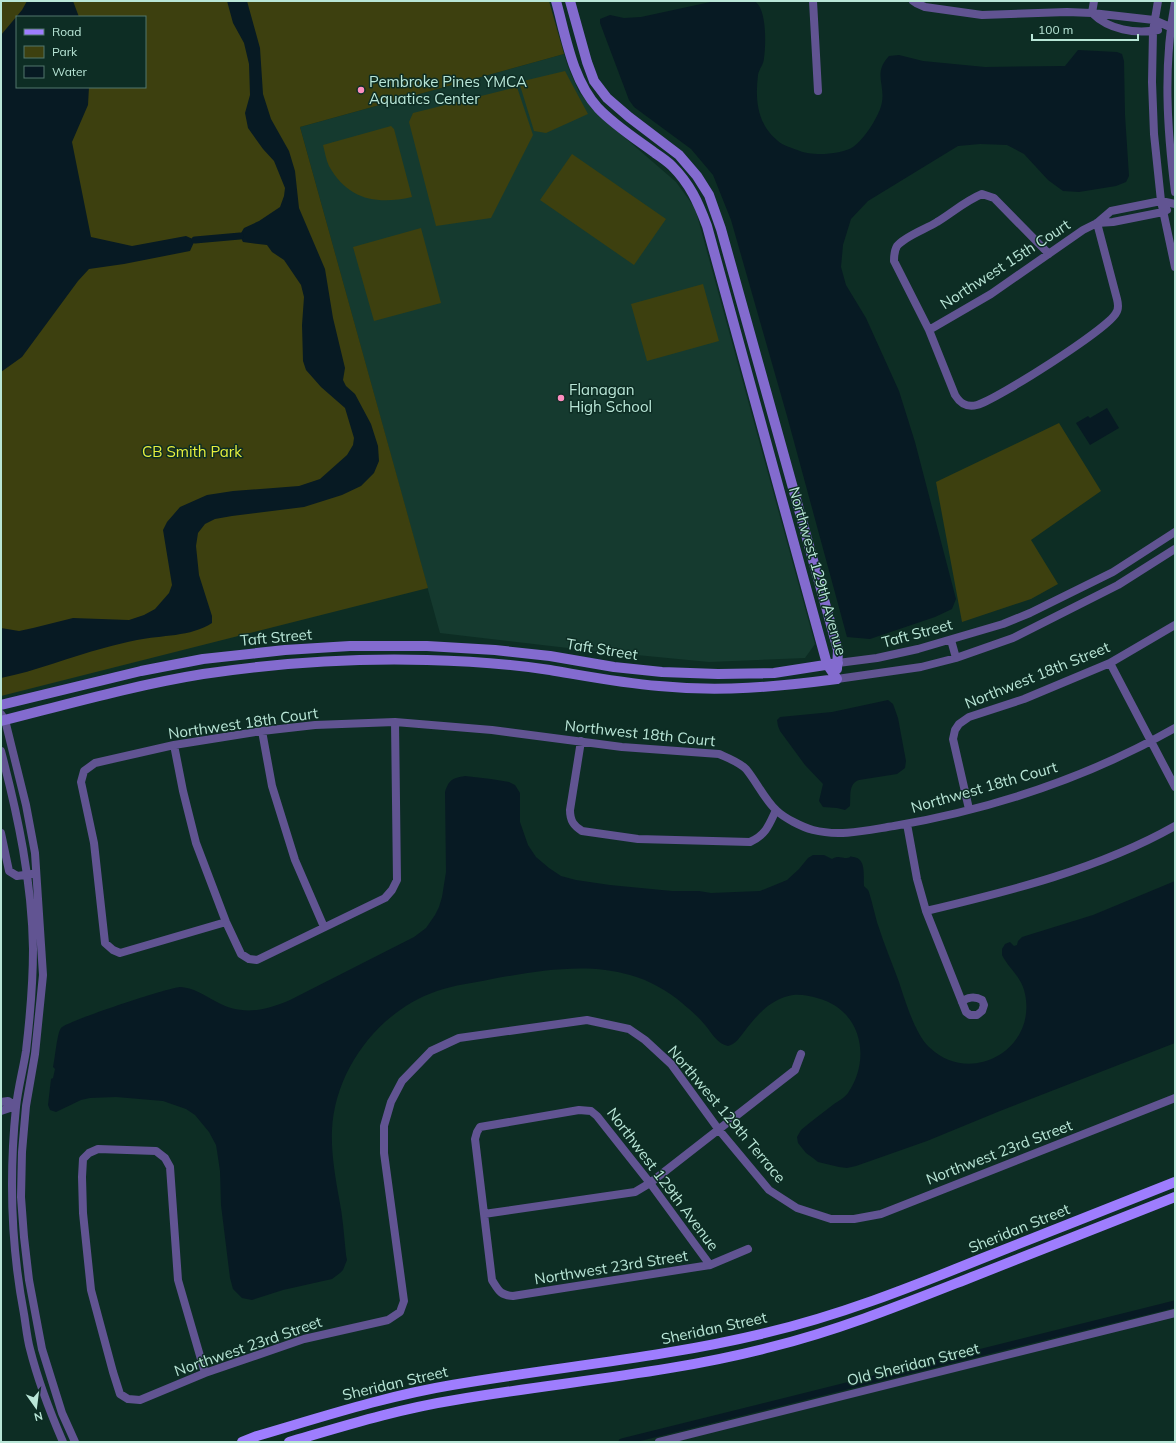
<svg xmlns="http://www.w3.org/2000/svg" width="1176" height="1443" font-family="Mulish,sans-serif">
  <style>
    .built { fill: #153a2f }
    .green { fill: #3d400f; fill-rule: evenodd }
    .water { fill: #071a23 }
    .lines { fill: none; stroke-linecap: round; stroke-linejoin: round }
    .canal { stroke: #071a23; stroke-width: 7 }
    .street { stroke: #615492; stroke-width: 8 }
    .secondary { stroke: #836bcf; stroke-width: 10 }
    .primary { stroke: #9e7dfe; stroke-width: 10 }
    .poi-dot { fill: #fd8ec0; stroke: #0d2d24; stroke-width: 1.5 }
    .labels { text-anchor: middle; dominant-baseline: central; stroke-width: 3; stroke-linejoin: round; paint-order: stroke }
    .poi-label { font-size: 15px; fill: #b9e6d7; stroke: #0d2d24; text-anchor: start }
    .street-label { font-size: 15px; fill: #b9e6d7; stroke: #0d2d24 }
    .park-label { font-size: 15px; fill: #e6ef3d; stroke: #0d2d24 }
  </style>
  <rect width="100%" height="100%" fill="#0d2d24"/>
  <path class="built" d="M564,54L568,67L579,92L601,117L676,182L695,208L815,644L805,658L709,662L585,650L440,633L300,127Z"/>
  <path class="green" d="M1,1H549L564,54L300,127L428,588L1,696ZM17,17H145V87H17Z
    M565,71L588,114L546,133L534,131L519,82Z
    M517,87L533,135L491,218L436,226L409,122L413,113Z
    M391,126L394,129L412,197C377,205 348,200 329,166C326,160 325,152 323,145Z
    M572,154L666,219L634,265L540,200Z
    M421,228L441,303L374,321L353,247Z
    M703,284L719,341L647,361L631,304Z
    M1059,423L1101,491L1031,540L1058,584L1031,599L962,622L936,482Z"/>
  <path class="water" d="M27,1H73L79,17H17V87H89L88,105L72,142L91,237L132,246L186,236L195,240L190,251L124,264L89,269L78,281L22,357L1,372V35L22,10Z
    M227,1H247L260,48L263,94L271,119L289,151L295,171L299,208L325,269L333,318L345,368L343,380L346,386L355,394L371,424L378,446L379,461L374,473L361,486L342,495L304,507L232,516L215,519L205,524L198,533L196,546L199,575L212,616V623C191,637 161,635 137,640C126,642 115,645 104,648C70,657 36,671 1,678V628L19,631L33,628L73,618L129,620L144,615L155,609L169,593L172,585L163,530L167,522L180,507L207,495L233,491L299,486L320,479L347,455L353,445L354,438L345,408L321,387L306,370L303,361L302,325L304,297L301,285L284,260L272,252L267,245L243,242L240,236L241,233L244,228L259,221L280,207L284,196L285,188L274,161L263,149L248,128L245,113L250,95L249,64L244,43L233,23Z
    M715,1H754C767,7 766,45 764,58C764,64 759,69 758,75C755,100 757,124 778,141C783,146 793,148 800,151C811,156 841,155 853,147C864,140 880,115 882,102C885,84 873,73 889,56L899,55L923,61L985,67L1065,66L1078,50L1117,52L1122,54L1124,61L1125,115L1129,176L1126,182L1116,186L1079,192L1063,191L1048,180L1024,154L1007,145L980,144L958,146L868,201L851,219L843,245L841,267L846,285L866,318L899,391L915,442L956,599L952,609L935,617L870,639L847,637L787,416L731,220L713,175L691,149L634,107L629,100L600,23V19L610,15L624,18L641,17Z
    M1107,408L1119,428L1090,445L1076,423L1088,416L1090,418Z
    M888,700L893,704L898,718L906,761L905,768L897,774L859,780C848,784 851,796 850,806L845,810L837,808L823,807L819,801L823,784L805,765L780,731L778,726L777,720L780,717L832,712Z
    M465,776L491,779L509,782L515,785L520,793V822L528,845L536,857L549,868L561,876L576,880L610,885L672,891H699L711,893L760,891L787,880L799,869L808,858L813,855H824L832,859C838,855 841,858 847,858C853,857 847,856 853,857C867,858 863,877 864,886C865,887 867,889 868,890C870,893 876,919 878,925C884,944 892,963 899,982C905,1000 915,1034 929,1047C970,1087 1037,1050 1025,994C1022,977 1009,969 1002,955V949L1005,944L1010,942L1014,946L1017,945L1018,941L1022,937L1093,915L1175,881V1043L1000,1111L927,1141L856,1166L847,1168L839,1167L818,1162L813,1158L806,1153L798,1143L797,1137L801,1130C811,1121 823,1113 834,1104C839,1101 845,1097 848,1093C872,1058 861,1009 817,998C810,996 801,994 793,995C770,999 757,1015 744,1032C739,1038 736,1044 728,1046C717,1044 712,1033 705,1025C699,1017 690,1010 682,1003C668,991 649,980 630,975C586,962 537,971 492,979C474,983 454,985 437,991C379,1011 335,1069 332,1130C331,1152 335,1176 339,1198C343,1217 344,1236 346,1255L347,1260L343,1270L340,1273L332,1279L283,1290L252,1300L242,1298L233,1289L230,1278L221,1205L220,1171L217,1151L216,1145L209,1132L195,1115L186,1109L163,1101L116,1097L90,1098L81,1100L56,1112L50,1110L48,1105L51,1079L53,1078L55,1069L53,1067C55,1059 57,1033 61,1028C64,1022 173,986 181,987C194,988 204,995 215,1001C241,1016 264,1011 290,1000L414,937L426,928L435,915L439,907L442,897L446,872L445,792C449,780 452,778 465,776Z"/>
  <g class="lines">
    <path class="canal" d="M195,240L240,236
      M622,1442L1175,1304"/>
    <path class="street" d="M813,1L818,91
      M913,1L916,3L925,7L982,15L1067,12L1092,13L1154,20L1170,27
      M1158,1L1153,31L1152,82L1154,134L1161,201L1175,267
      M1175,2C1163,65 1167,129 1175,192
      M1092,13C1109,30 1135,34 1158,30
      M1092,13L1094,1
      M1097,223L1113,222L1163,212L1167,210
      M1049,254L994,198L982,194C965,201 952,213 937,222C926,229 905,236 897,246C894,251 894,256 894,261L929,330L955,395C960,403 966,408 977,405C996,400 1108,329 1116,313C1119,309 1118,303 1117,299L1097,223
      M929,330L991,294L1083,230L1097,223L1111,211L1161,201L1175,204
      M951,640L956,658
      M838,663L877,658L918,649L1003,624L1030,613L1113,572L1175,532
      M1110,663L1175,787
      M837,679L921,667L956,658L1013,638L1118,585L1175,549
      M1,714L5,720L26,805L35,853L43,975L35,1054L26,1106L22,1152L21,1197L24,1237L29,1280L42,1349L62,1413L75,1442
      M262,731L272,786L295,860L324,927
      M581,741L570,810C570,821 574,826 582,831L638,839L750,842C766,835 769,825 776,810
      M174,745L183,791L196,843L226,922L241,954L249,959L257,960L385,898L392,890L397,880L395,722
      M1,751C18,816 32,882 33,949C33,983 30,1017 26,1051C23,1070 18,1088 16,1107C9,1176 11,1246 24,1314C26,1326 27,1338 30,1349C38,1381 50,1412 63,1442
      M969,809L953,739L955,730L959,724L969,717L1024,699L1110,663L1175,625
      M907,824L917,879L926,911L966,1012L970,1015H977L982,1011L984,1005L982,1000C975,996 967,997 962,1002
      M1,833L9,871L17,876L32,874
      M926,911C1010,891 1099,869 1175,826
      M226,922L120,953L113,950L105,943L94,843L81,782L84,771L95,763L174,745L262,731L315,725L395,722L492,730L622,747L719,754C728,758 739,762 746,769C756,781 765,800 776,810C784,818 802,827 813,830C840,837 868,830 894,826C992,809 1089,777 1175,728
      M1,1102L8,1101L16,1106
      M1,1111L16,1106
      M484,1214L635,1192L650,1183L795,1070L801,1054
      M710,1265L650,1183L597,1116L591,1111L579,1110L480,1127L477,1132L475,1139L492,1280C499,1291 500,1295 513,1296L710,1265L748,1249
      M205,1373L178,1280L170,1167L165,1158L156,1151L98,1149L89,1153L83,1159L82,1177L83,1213L91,1290L113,1372L120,1394L128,1399L140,1400L205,1373L304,1339L388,1320L400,1312L404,1301L384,1153V1126L391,1102L402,1081L431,1051L459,1038L587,1020L629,1029L645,1040L671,1064L719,1130L769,1190L797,1208L831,1219H854L881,1214L1175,1098
      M659,1442L1175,1313"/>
    <path class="secondary" d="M556,1C566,37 572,79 598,108C614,125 636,139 655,153C661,157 667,161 672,166C690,184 698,202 707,226L827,664L837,679
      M570,1L587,62L594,81L607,98L629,117L679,155L697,176L709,195L721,229L838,650L837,669
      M1,705L141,671L203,659L285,650L350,646H427L495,650L550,656L614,667L662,672L718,674L774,673L838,663
      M1,721C68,704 135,685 203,674C277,663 353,658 427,660C468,661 510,664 550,670C586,676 622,683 659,686C720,692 777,687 837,679"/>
    <path class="primary" d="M242,1442L257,1436C322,1417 386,1396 452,1385C556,1367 662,1358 765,1333C838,1316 909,1288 978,1260C1044,1234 1109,1208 1175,1182
      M289,1442C344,1426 398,1409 455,1400C560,1382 667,1374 771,1347C840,1330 906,1303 972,1277C1040,1250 1107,1224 1175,1197"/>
  </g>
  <g class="poi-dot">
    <circle cx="361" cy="90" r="4"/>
    <circle cx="561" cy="398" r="4"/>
  </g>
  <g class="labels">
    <g class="poi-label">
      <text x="369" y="81">Pembroke Pines YMCA<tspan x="369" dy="17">Aquatics Center</tspan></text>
      <text x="569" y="389">Flanagan<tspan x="569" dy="17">High School</tspan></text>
    </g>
    <g class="street-label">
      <text transform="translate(1005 264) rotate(-33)">Northwest 15th Court</text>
      <text transform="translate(818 571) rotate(74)">Northwest 129th Avenue</text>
      <text transform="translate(917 633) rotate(-15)">Taft Street</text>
      <text transform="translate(276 637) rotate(-5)">Taft Street</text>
      <text transform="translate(602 649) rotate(9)">Taft Street</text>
      <text transform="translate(1037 675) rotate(-22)">Northwest 18th Street</text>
      <text transform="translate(243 723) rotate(-8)">Northwest 18th Court</text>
      <text transform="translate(640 733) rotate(6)">Northwest 18th Court</text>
      <text transform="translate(984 787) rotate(-16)">Northwest 18th Court</text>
      <text transform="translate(727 1114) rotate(50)">Northwest 129th Terrace</text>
      <text transform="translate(999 1152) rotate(-21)">Northwest 23rd Street</text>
      <text transform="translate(663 1179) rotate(53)">Northwest 129th Avenue</text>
      <text transform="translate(1019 1228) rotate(-22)">Sheridan Street</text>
      <text transform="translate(611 1267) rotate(-9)">Northwest 23rd Street</text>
      <text transform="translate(714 1328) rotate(-12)">Sheridan Street</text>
      <text transform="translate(248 1346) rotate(-19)">Northwest 23rd Street</text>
      <text transform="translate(913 1364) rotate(-14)">Old Sheridan Street</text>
      <text transform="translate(395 1383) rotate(-13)">Sheridan Street</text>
    </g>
    <g class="park-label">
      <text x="192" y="451">CB Smith Park</text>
    </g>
  </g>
  <rect width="1176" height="1443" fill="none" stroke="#b9e6d7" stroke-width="4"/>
  <rect x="16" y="16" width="130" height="72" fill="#0d2d24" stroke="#52776c"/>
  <rect x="24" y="29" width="20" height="6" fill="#9e7dfe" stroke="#52776c"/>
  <text x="52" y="36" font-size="12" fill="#b9e6d7">Road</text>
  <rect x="24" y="46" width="20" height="12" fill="#3d400f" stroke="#52776c"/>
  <text x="52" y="56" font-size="12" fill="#b9e6d7">Park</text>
  <rect x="24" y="66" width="20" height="12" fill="#071a23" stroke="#52776c"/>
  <text x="52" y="76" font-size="12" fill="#b9e6d7">Water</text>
  <g transform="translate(36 1407) rotate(166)" stroke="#0d2d24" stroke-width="3" paint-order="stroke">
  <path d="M0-3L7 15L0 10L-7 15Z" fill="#b9e6d7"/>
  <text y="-6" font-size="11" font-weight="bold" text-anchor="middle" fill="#b9e6d7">N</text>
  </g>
  <path d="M1032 34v6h106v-6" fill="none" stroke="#b9e6d7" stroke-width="2"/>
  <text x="1038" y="34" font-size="12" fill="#b9e6d7" stroke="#0d2d24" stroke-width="3" paint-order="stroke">100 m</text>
</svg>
